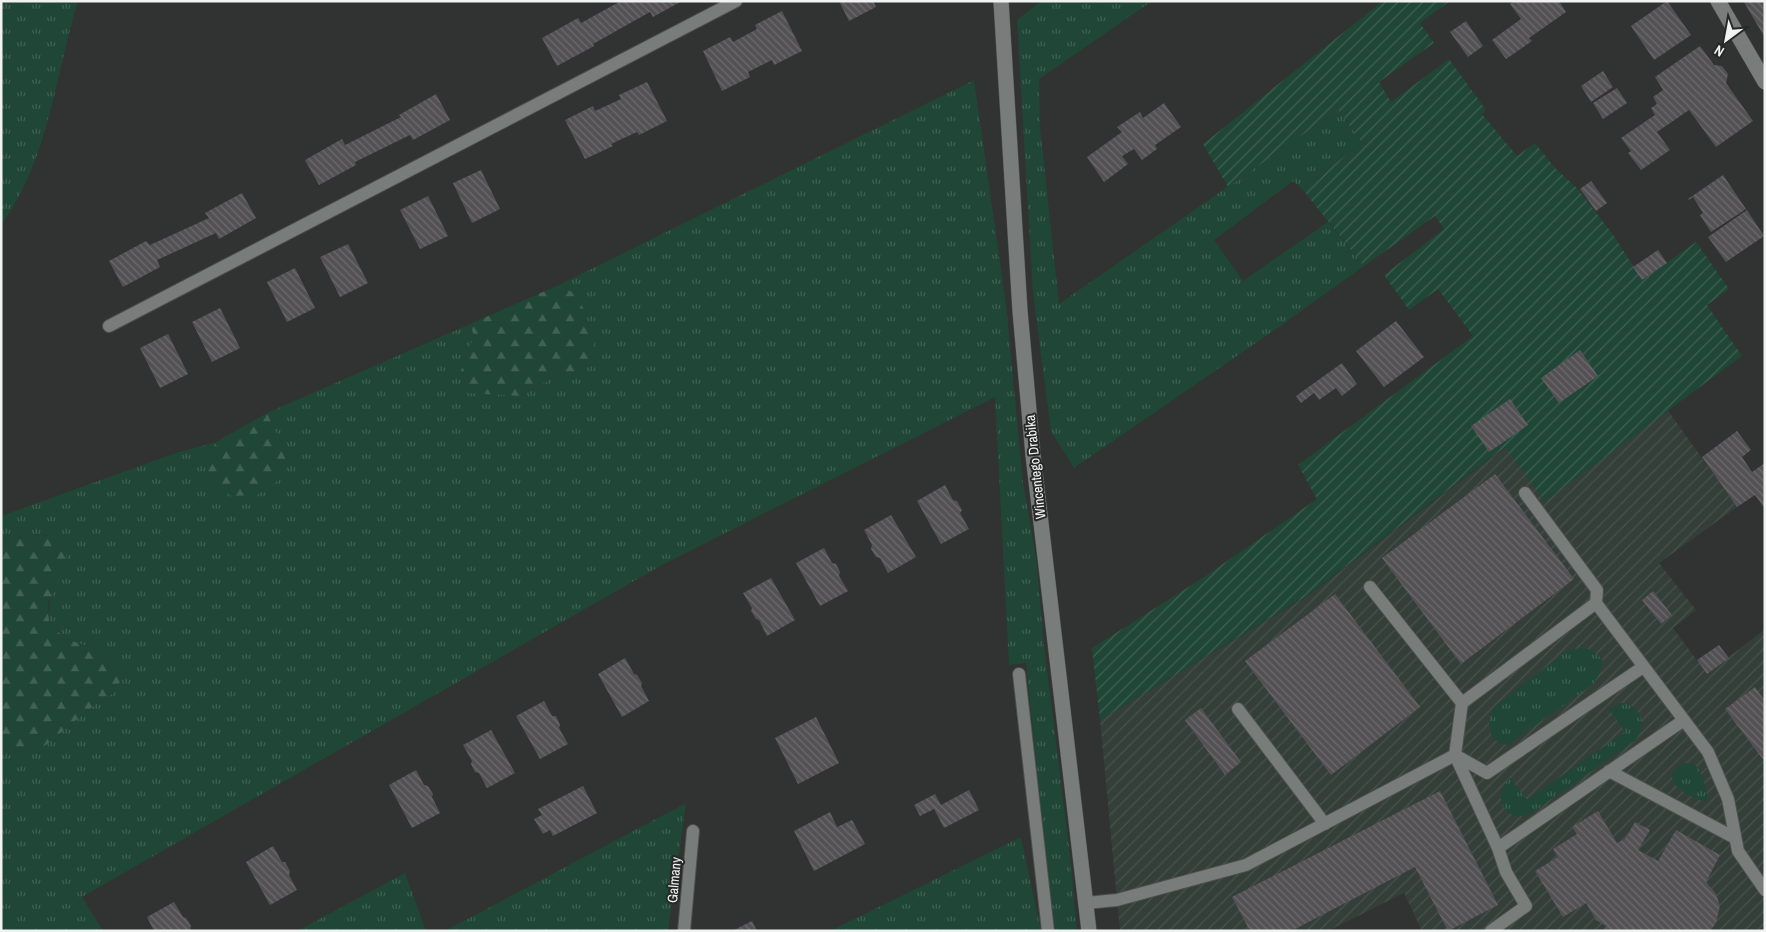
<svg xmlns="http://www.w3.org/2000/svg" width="1766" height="932" font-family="'Archivo Narrow',sans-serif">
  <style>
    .industrial { fill: url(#industrial-furrows) }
    .grass { fill: url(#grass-tufts) }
    .forest { fill: url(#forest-firs) }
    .garden { fill: url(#garden-furrows) }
    .building { fill: url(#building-back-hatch) }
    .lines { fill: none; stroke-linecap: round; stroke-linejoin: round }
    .lane-casing { stroke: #4c4f4d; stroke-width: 14 }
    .street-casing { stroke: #4c4f4d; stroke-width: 16 }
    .lane { stroke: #787c7a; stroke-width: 12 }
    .street { stroke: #787c7a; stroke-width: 15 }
    .labels { text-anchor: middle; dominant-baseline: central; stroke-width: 4; stroke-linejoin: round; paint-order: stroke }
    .street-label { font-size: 14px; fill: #f1f3f2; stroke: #262928 }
  </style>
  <defs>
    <pattern id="industrial-furrows" width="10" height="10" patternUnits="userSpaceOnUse" patternTransform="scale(1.25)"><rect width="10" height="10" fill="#343f3a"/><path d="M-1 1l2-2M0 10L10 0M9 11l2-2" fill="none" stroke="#48524d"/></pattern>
    <pattern id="grass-tufts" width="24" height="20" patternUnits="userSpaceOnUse" patternTransform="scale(1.25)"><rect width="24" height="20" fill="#1f4637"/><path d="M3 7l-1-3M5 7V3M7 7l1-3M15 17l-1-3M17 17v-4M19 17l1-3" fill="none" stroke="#406154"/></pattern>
    <pattern id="forest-firs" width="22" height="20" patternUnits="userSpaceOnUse" patternTransform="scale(1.25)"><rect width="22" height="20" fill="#1f4637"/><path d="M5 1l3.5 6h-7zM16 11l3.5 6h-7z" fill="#406154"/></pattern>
    <pattern id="garden-furrows" width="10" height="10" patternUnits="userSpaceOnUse" patternTransform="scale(1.25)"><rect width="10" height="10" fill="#1f4637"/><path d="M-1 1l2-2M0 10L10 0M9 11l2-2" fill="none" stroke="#406154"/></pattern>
    <pattern id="building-back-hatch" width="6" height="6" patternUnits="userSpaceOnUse" patternTransform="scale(1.25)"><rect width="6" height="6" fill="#545154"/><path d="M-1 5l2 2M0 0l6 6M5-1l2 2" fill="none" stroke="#6d6a6d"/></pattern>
  </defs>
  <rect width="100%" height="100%" fill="#303332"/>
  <path class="industrial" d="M1667,409L1737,507L1659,563L1696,610L1673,628L1707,674L1765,629V931H1422L1404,893L1328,931H1120L1100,720L1306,597L1506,447L1545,501Z"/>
  <path class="grass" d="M1,1H78C55,76 49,160 1,225Z
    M1041,1H1152L1039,79L1040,127L1059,304L1338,110L1362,143L1302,189L1293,181L1214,240L1243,281L1328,222L1364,266L1276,329L1074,468L1051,431L1033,293L1017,20Z
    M974,80L1006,305L1023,483L1036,557L1044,646L1069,847L1077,931H1054L1026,663L1009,665L995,397L660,566L82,897L103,931H1V744L19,751L59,734L96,704L112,694L101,652C81,644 63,639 49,622L51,536L27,534L1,545V516L176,453L216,442L208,459L283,444L274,429L267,413L470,324L474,336L460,373L521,396L563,372H581L577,296L561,284Z
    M1583,648L1592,650L1602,659V666L1595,683L1507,745C1487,742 1486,722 1494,707L1564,653L1573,649Z
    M1621,703C1642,706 1647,723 1636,740L1530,814C1505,824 1490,796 1510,778L1527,800L1625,732L1609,709Z
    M1689,763C1703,766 1704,785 1708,798L1706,801C1693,799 1676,790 1672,778C1674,768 1679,764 1689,763Z
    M686,803L668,931H445Z
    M1021,837L1041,931H830Z
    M405,873L426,931H297Z"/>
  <path class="forest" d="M561,284L577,296L585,312L595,342L593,359L581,372H563L521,396L467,393L460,373L474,336L470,324Z
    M267,413L274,429L283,444L286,465L276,482L257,495L232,496L217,489L206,475L208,459L216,442Z
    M27,534L51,536L66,547L67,564L48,602L49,622L58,632L75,642L101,652L119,664L122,679L112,694L96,704L42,748L19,751L1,744V545Z"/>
  <path class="garden" d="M1383,1H1450L1420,23L1434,43L1379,82L1391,102L1449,59L1486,110L1482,114L1517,156L1535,143L1555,168L1577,188L1614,236L1642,280L1696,242L1729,289L1707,305L1742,356L1545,501L1505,447L1305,597L1100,720L1092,648L1201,579L1317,499L1298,465L1473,336L1438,289L1409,310L1384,275L1444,229L1435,216L1364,266L1302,189L1362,143L1338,110L1228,187L1203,144Z"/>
  <path class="building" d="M621,1H682L653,17L650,12L593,44L594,46L557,66L542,38L578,18L581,23Z
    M839,1H873L876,7L849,21Z
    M1514,1H1559L1566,12L1529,38L1532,41L1506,59L1492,40L1521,19L1510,4Z
    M1667,1L1691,35L1654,60L1631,26Z
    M1746,1H1765V38L1744,2Z
    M782,11L802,51L774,65L772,60L748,72L750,77L722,91L703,51L730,37L733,42L757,29L755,25Z
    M1466,21L1483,46L1468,57L1450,32Z
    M1700,46L1714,65L1722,66L1728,74L1726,83L1753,121L1716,147L1689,110L1657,132L1670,150L1641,170L1628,153L1631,151L1621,138L1655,115L1651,108L1657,104L1653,97L1663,90L1655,77Z
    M1603,71L1613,87L1591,102L1581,86Z
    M647,82L667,121L639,135L637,132L611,144L613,146L585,159L565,120L593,106L595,111L621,99L619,95Z
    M1617,88L1627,103L1603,119L1593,103Z
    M436,94L450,120L413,140L410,135L355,162L356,165L319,185L305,160L342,139L345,145L401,117L399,115Z
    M1164,103L1181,127L1155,145L1157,149L1142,160L1134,149L1122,156L1128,164L1104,182L1087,157L1122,132L1117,127L1140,112L1143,118Z
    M481,170L500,209L472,223L453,183Z
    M1723,175L1746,209L1711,232L1700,215L1703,213L1693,197L1689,200L1688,199Z
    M1591,181L1607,203L1596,211L1580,189Z
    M242,193L256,218L219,239L216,233L157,260L160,267L123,287L109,261L146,241L150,245L209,218L205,213Z
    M428,196L448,236L420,249L400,210Z
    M1747,210L1764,236L1726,262L1708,237Z
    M348,244L368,283L340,297L320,257Z
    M1658,250L1667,263L1642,280L1633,267Z
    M295,268L315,308L287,322L267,282Z
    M220,308L240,348L212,362L192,322Z
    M1396,321L1424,357L1384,387L1356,351Z
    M168,334L188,374L160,388L140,348Z
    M1580,350L1598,376L1559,403L1541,378Z
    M1342,363L1357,384L1342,396L1336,388L1319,400L1314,393L1301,403L1296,396Z
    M1510,399L1528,425L1489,452L1471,426Z
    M1737,431L1751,450L1742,457L1752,472L1765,463V509L1755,495L1737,507L1702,457Z
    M1495,474L1574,579L1461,664L1382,558Z
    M945,485L953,500L957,501L962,510L960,513L969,529L941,544L917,501Z
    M891,515L916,557L888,573L880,558L876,557L871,549L872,545L864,530Z
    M824,548L832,563L836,564L840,572L839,576L848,591L820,606L796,563Z
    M771,578L795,620L767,636L759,620L756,619L751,611L752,608L743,593Z
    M1653,591L1672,615L1661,624L1642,600Z
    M1335,594L1420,707L1331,775L1245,661Z
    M1719,645L1729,658L1707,674L1697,660Z
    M625,658L634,674L637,675L642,683L641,686L649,701L622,717L598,674Z
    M1755,687L1765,701V762L1725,709Z
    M544,701L552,716H556L560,725L559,728L568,744L540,759L516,716Z
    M1201,708L1241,762L1225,775L1185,720Z
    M816,717L839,763L798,784L775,738Z
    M491,730L515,773L487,788L479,773L475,772L471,764L472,761L463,745Z
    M416,770L424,785L428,786L433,794L432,797L440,813L412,828L389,785Z
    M583,786L597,813L553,836L550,830L543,834L534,819L542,815L538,809Z
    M969,790L979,810L944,828L934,809L920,816L914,805L935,794L941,805Z
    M1440,791L1498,905L1448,931L1415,867L1291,931H1250L1232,897Z
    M1598,811L1617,843L1625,839L1635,822L1650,830L1638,850L1658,861L1676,830L1720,855L1706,882L1716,894L1720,906L1716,923L1711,930L1603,931L1606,926L1596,920L1586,903L1563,917L1535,871L1558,857L1553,849L1577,834L1572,827Z
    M830,812L837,827L852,820L865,844L814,871L794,831Z
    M273,846L282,862H285L290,871L289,875L297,890L270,905L246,862Z
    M174,902L183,917L186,918L191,926L190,931H154L147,917Z
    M752,921L757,931H732Z"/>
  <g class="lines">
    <g class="lane-casing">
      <path id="lane" d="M109,326L736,1
        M1525,493L1597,590L1596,603
        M1370,587L1462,703
        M1019,674L1048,931
        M1238,709L1325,824
        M1455,755L1498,848L1684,720
        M1455,755L1487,773L1643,667
        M1609,771L1735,838
        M1086,903L1117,900L1246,865L1455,755L1462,703L1596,603L1708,752L1728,799L1738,851L1765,890
        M684,931L693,831
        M1491,931L1526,906L1506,872L1498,848"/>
    </g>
    <g class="street-casing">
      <path id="street" d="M1001,1L1020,311L1033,455L1089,931
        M1718,1L1765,82"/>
    </g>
    <use href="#lane" class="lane"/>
    <use href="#street" class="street"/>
  </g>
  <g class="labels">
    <g class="street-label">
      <text transform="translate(1035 467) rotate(-96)">Wincentego Drabika</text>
      <text transform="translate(674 880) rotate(-85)">Galmany</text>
    </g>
  </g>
  <rect width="1766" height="932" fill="none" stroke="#f1f3f2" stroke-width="5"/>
  <g transform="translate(1726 40) rotate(212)" stroke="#262928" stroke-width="4" paint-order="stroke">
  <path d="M0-4L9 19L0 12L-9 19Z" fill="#f1f3f2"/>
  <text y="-8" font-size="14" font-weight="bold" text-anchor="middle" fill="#f1f3f2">N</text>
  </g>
</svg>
